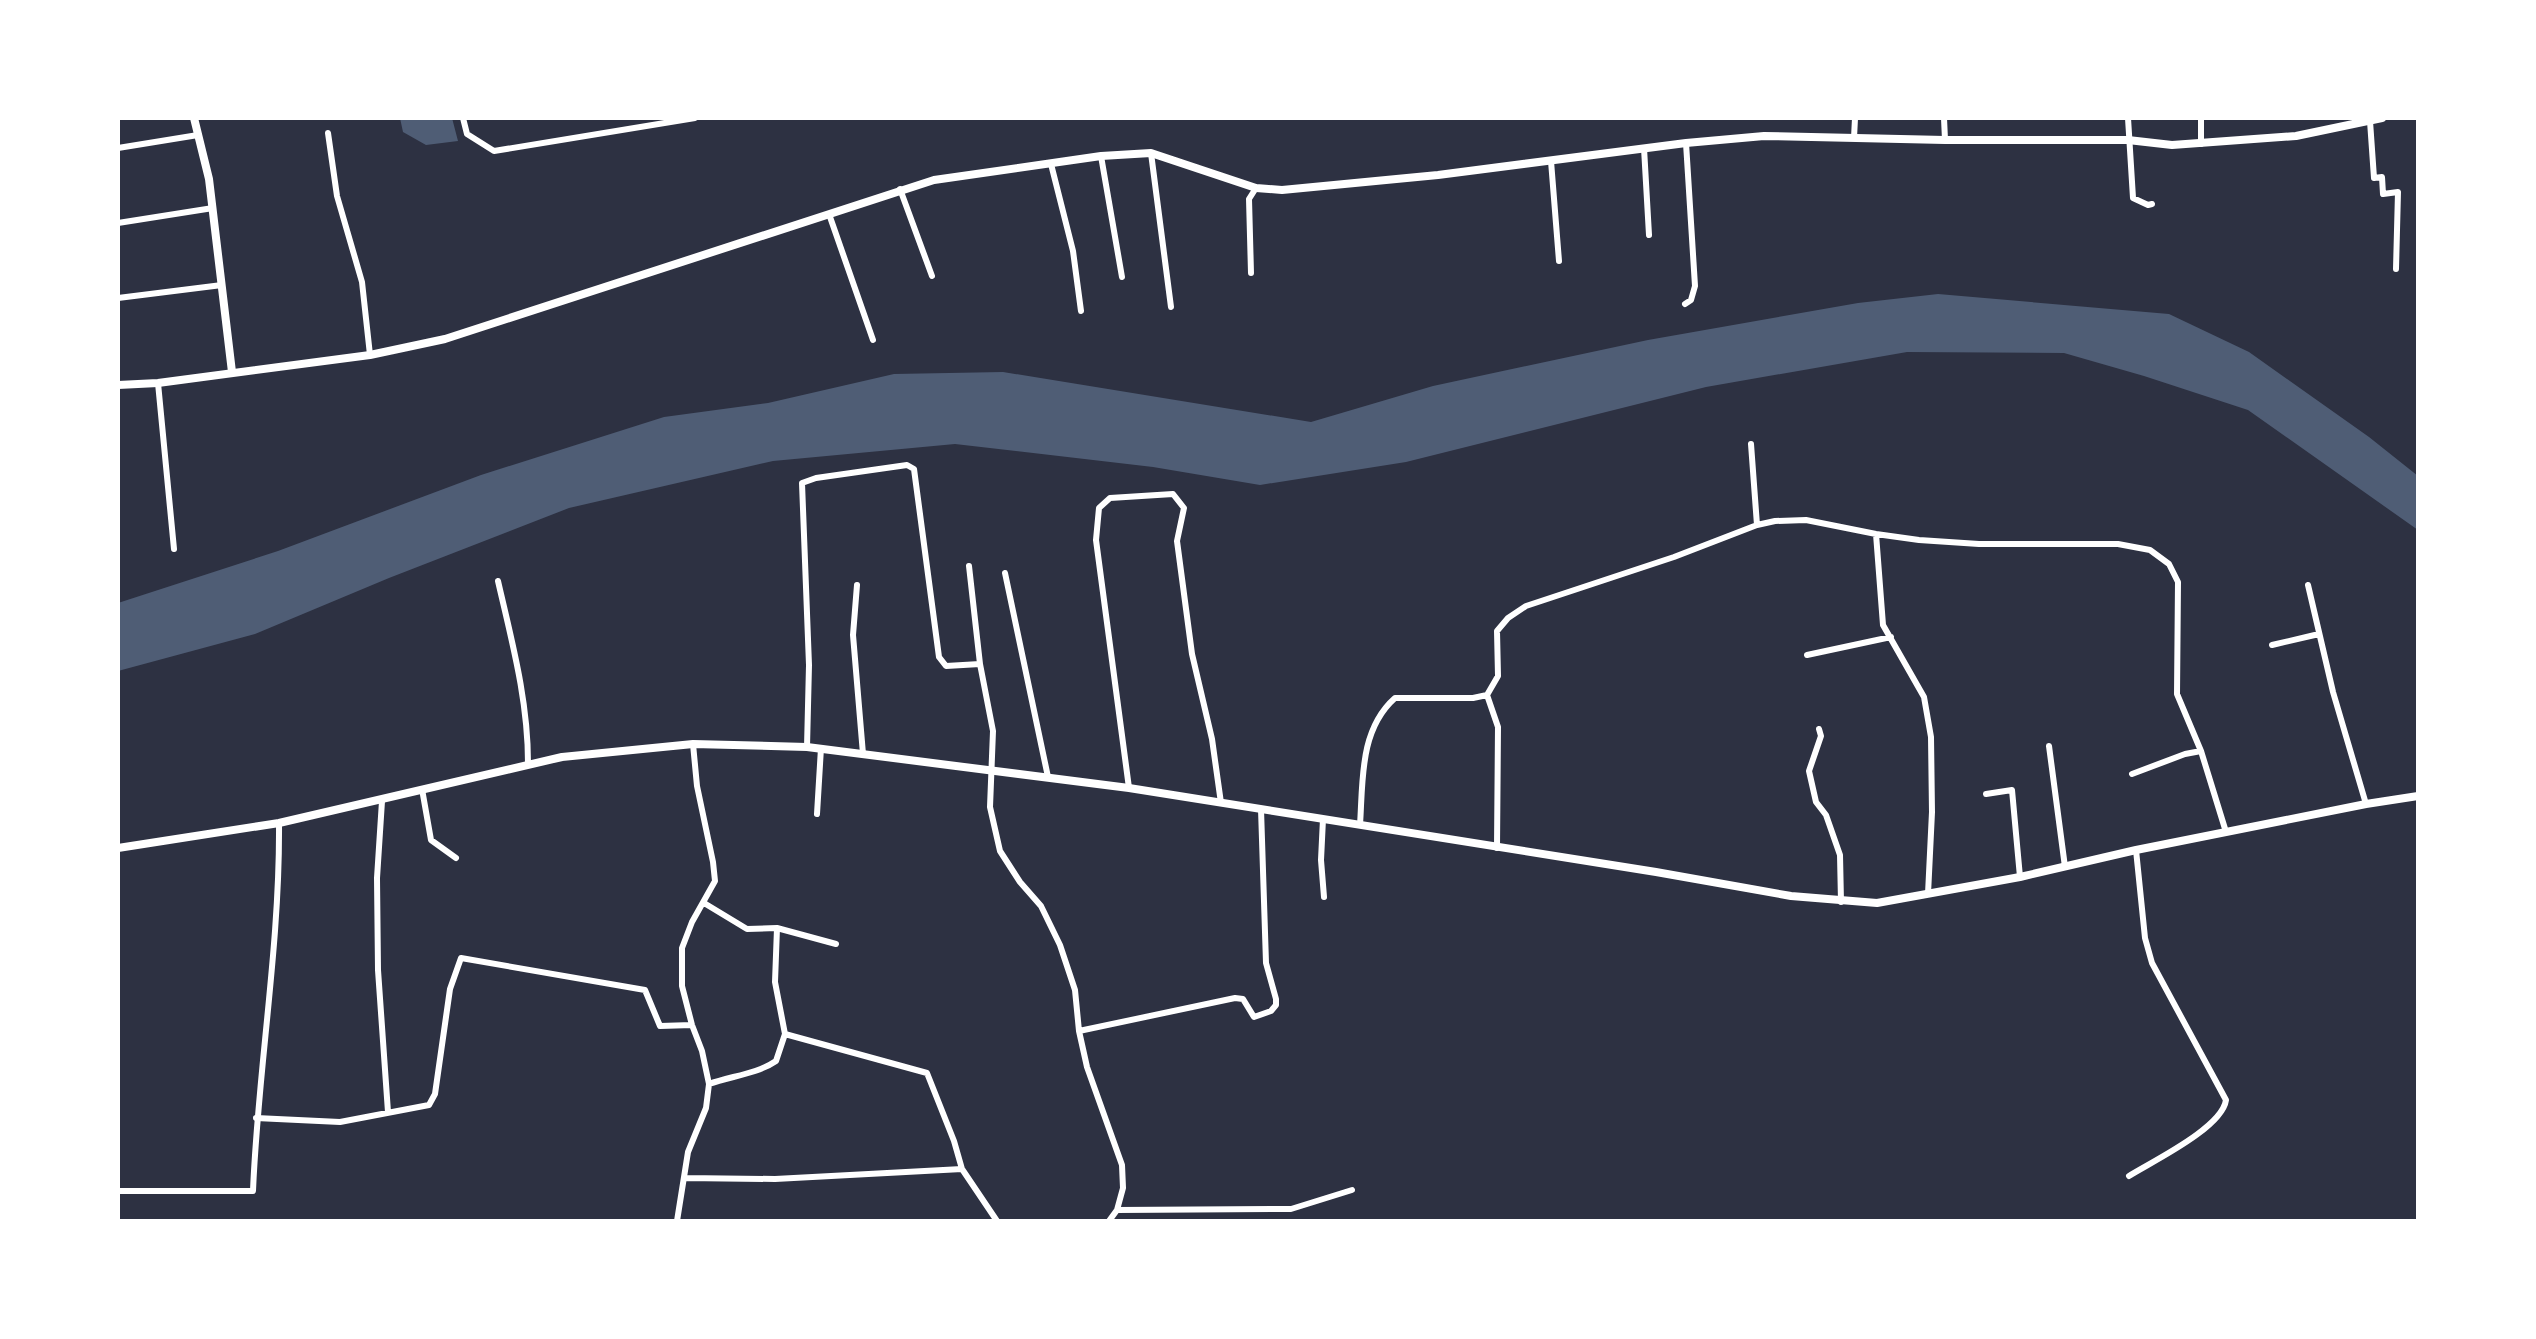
<svg xmlns="http://www.w3.org/2000/svg" width="2536" height="1339" font-family="Helvetica,sans-serif">
  <style>
    .water { fill: #4f5d75 }
    .lines { fill: none; stroke-linecap: round; stroke-linejoin: round }
    .minor { stroke: #fff; stroke-width: 6 }
    .tertiary { stroke: #fff; stroke-width: 8 }
  </style>
  <rect width="100%" height="100%" fill="#2d3142"/>
  <path class="water" d="M400,118H452L458,141L426,145L403,132Z
    M1938,294L2169,314L2249,352L2369,437L2418,476V530L2248,410L2144,376L2064,353L1907,352L1706,387L1406,462L1260,485L1153,467L955,444L773,461L569,508L389,578L255,634L118,671V603L278,551L481,475L664,417L768,403L894,374L1003,372L1311,422L1433,386L1648,340L1858,303Z"/>
  <g class="lines">
    <path class="minor" d="M463,118L467,134L494,151L695,118
      M1944,118L1945,140
      M2128,118L2133,198L2148,205L2152,204
      M2370,121L2374,178L2382,177L2383,194L2398,192L2396,269
      M328,133L337,196L362,282L370,355
      M1854,138L1855,118
      M2201,144V118
      M118,148L198,135
      M1644,148L1649,235
      M1151,153L1171,307
      M1101,156L1122,277
      M1551,161L1559,261
      M1051,164L1073,251L1081,311
      M900,189L932,276
      M829,214L873,340
      M118,223L213,208
      M1251,273L1249,199L1256,188
      M118,298L222,285
      M1685,304L1691,300L1695,286L1686,143
      M158,383L174,549
      M1751,444L1757,525
      M1876,534L1883,625L1924,697L1931,737L1932,812L1928,894
      M969,566L980,664L993,731L990,807L1000,851L1020,882L1041,906L1060,945L1075,990L1079,1031L1087,1067L1122,1165L1123,1188L1117,1210L1109,1221
      M1005,573L1048,777
      M498,581C512,642 528,700 528,763
      M857,585L853,635L863,754
      M2308,585L2333,692L2366,804
      M2272,645L2319,634
      M1807,655L1891,637
      M1487,695L1498,727L1497,848
      M1819,729L1821,736L1809,771L1816,802L1826,815L1840,855L1841,902
      M2049,746L2065,867
      M807,747L809,665L802,483L816,478L907,465L914,469L939,657L946,666L980,664
      M2132,774L2185,754L2201,751
      M1129,788L1096,540L1099,508L1110,498L1173,494L1184,508L1177,541L1192,654L1212,739L1221,803
      M422,789L431,840L456,858
      M1986,794L2012,790L2020,877
      M382,801L377,878L378,970L388,1112
      M817,814L821,748
      M1323,819L1321,860L1324,897
      M1360,825C1363,782 1359,730 1395,698H1473L1487,695L1498,676L1497,631L1508,618L1526,606L1674,557L1757,525L1775,521L1806,520L1876,534L1919,540L1979,544H2118L2150,550L2169,564L2178,582L2177,694L2201,751L2226,832
      M704,903L747,929L777,928L836,944
      M1079,1031L1235,998L1243,999L1254,1017L1271,1011L1276,1005V999L1266,963L1261,809
      M785,1034L927,1073L954,1141L962,1169
      M709,1084C731,1076 757,1074 776,1061L785,1034L775,982L777,928
      M256,1118L340,1122L429,1105L435,1094L450,989L461,958L645,990L660,1026L692,1025
      M2129,1176C2153,1161 2222,1128 2226,1100L2152,963L2145,938L2136,850
      M685,1178L775,1179L962,1169L997,1221
      M118,1191H253C258,1068 280,947 279,823
      M1117,1210L1291,1209L1352,1190
      M677,1221L688,1152L706,1108L709,1084L702,1051L692,1025L682,986V948L692,922L715,881L713,862L697,786L693,744"/>
    <path class="tertiary" d="M194,118L209,179L232,372
      M118,385L158,383L370,355L445,339L934,180L1101,156L1151,153L1256,188L1282,190L1438,175L1686,143L1764,136L1945,140H2128L2172,145L2296,136L2382,118
      M118,848L279,823L562,757L693,744L807,747L1129,788L1656,872L1791,896L1877,903L2020,877L2136,850L2366,804L2418,796"/>
  </g>
  <rect width="2536" height="1339" fill="none" stroke="#ffffff" stroke-width="240"/>
</svg>
